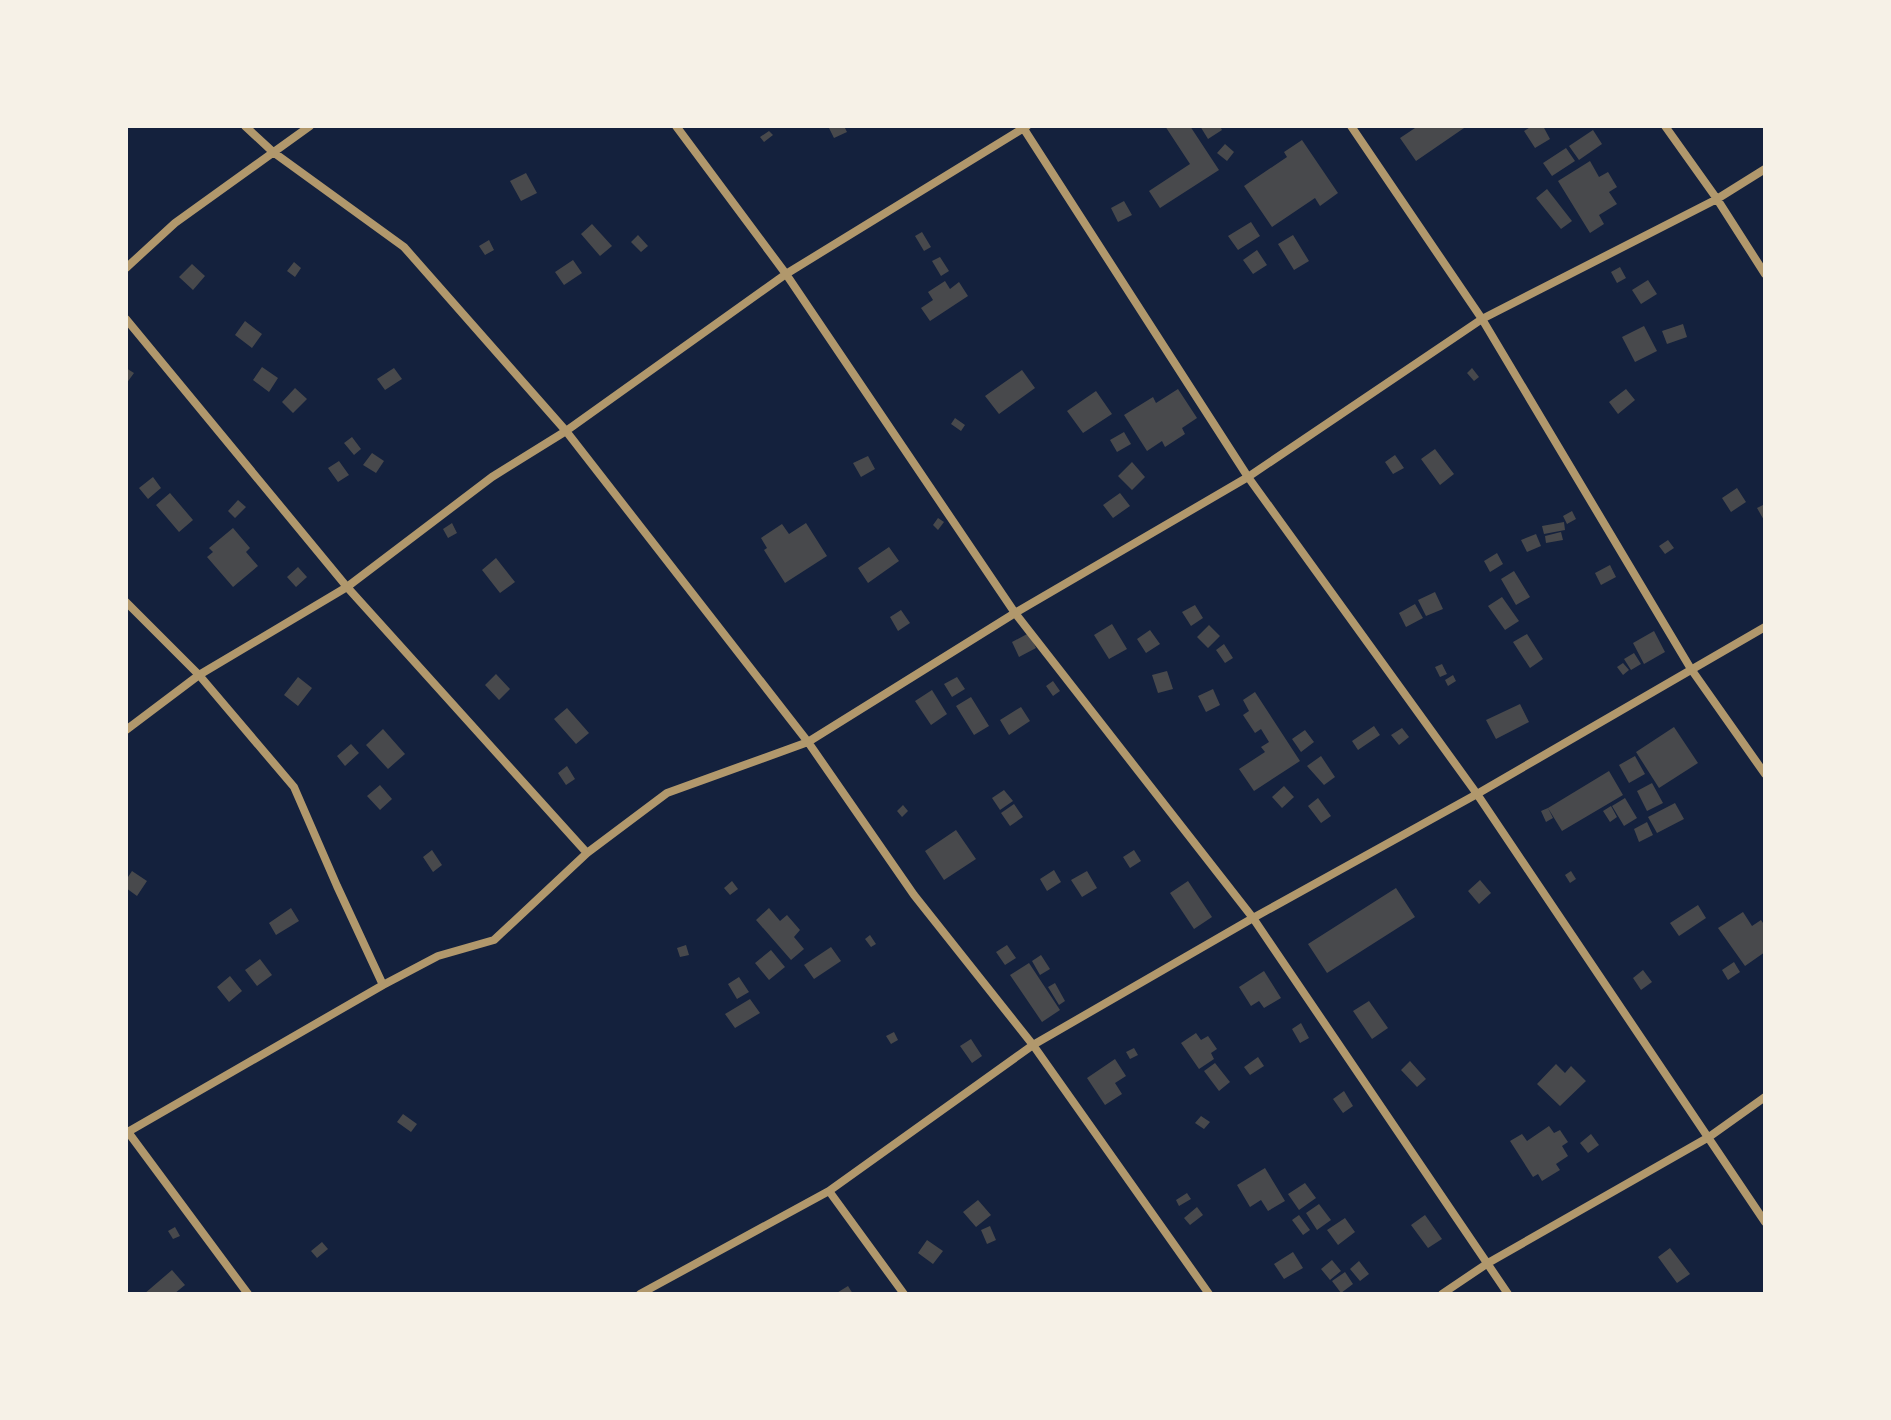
<svg xmlns="http://www.w3.org/2000/svg" width="1891" height="1420" font-family="'Golos Text',sans-serif">
  <style>
    .building { fill: #48494c }
    .lines { fill: none; stroke-linecap: round; stroke-linejoin: round }
    .minor { stroke: #b1986c; stroke-width: 8 }
  </style>
  <rect width="100%" height="100%" fill="#14213d"/>
  <path class="building" d="M828,126H844L847,132L834,138Z
    M1165,126H1190L1219,170L1160,208L1149,191L1190,164Z
    M1200,126H1220L1222,130L1208,139Z
    M1418,126H1467L1416,161L1400,138Z
    M1532,126H1543L1550,139L1535,148L1524,131Z
    M1593,130L1602,144L1579,160L1569,146Z
    M769,131L773,135L764,142L760,137Z
    M1302,140L1338,193L1320,206L1315,198L1272,227L1244,186L1287,157L1284,152Z
    M1225,144L1234,152L1227,161L1217,153Z
    M1566,148L1575,161L1552,176L1543,163Z
    M1590,161L1599,177L1608,172L1617,187L1609,192L1617,204L1599,215L1604,224L1590,233L1558,181Z
    M526,173L537,193L521,201L510,181Z
    M1547,189L1572,221L1561,229L1536,198Z
    M1124,201L1132,215L1118,222L1111,208Z
    M1251,222L1260,236L1238,250L1228,236Z
    M592,224L612,246L600,256L581,234Z
    M922,232L931,247L924,251L915,236Z
    M638,235L648,246L641,252L631,242Z
    M1293,235L1309,261L1294,270L1278,244Z
    M489,240L494,250L485,255L479,246Z
    M1257,250L1267,265L1253,274L1243,260Z
    M940,257L949,271L941,276L932,261Z
    M573,260L582,273L564,285L555,272Z
    M294,262L301,268L295,277L287,271Z
    M192,264L205,276L193,290L179,277Z
    M1620,267L1626,278L1617,283L1611,272Z
    M1648,280L1657,294L1641,304L1632,290Z
    M945,281L950,289L959,282L968,296L930,321L921,308L933,300L928,292Z
    M245,321L262,334L252,348L235,335Z
    M1683,324L1687,337L1667,344L1662,331Z
    M1644,326L1657,351L1635,362L1622,337Z
    M262,367L278,378L269,392L253,380Z
    M126,368L134,373L126,384Z
    M394,368L402,379L385,390L377,379Z
    M1472,368L1479,377L1474,381L1467,373Z
    M1022,370L1035,388L999,414L985,396Z
    M295,388L307,399L293,413L282,402Z
    M1178,389L1197,418L1182,428L1185,434L1165,447L1162,441L1147,451L1124,415L1153,397L1156,403Z
    M1626,389L1635,400L1618,414L1609,402Z
    M1096,391L1112,414L1083,433L1067,411Z
    M955,418L965,425L961,431L951,424Z
    M1124,432L1131,444L1117,452L1110,440Z
    M352,437L361,449L354,455L344,443Z
    M1435,449L1454,474L1440,485L1421,459Z
    M372,453L384,461L376,473L363,465Z
    M1395,455L1404,468L1393,474L1385,462Z
    M868,456L875,469L861,477L853,463Z
    M339,461L349,475L338,482L328,468Z
    M1132,462L1145,477L1132,490L1118,476Z
    M153,477L161,488L148,499L139,488Z
    M1737,488L1746,502L1731,512L1722,498Z
    M170,493L193,520L179,532L156,505Z
    M1120,493L1130,506L1113,518L1103,505Z
    M238,500L246,507L235,518L228,511Z
    M1765,504V522L1757,508Z
    M1572,511L1576,519L1567,524L1563,516Z
    M938,518L944,522L938,530L933,525Z
    M1564,522L1565,530L1544,534L1542,526Z
    M452,523L457,533L448,538L443,529Z
    M806,523L827,556L785,583L764,550L767,548L761,538L782,524L789,534Z
    M233,528L250,548L246,552L258,566L233,587L207,557L213,552L209,548Z
    M1561,532L1563,540L1546,543L1545,536Z
    M1536,534L1541,546L1527,552L1521,540Z
    M1668,540L1674,548L1665,554L1659,546Z
    M889,547L899,561L868,583L858,568Z
    M1497,553L1503,564L1490,572L1484,561Z
    M496,558L515,582L500,593L482,570Z
    M1610,565L1616,577L1601,585L1595,573Z
    M298,567L307,577L296,587L287,577Z
    M1514,571L1530,597L1516,605L1501,579Z
    M1435,592L1443,609L1426,616L1418,600Z
    M1502,597L1519,621L1505,630L1488,606Z
    M1415,604L1423,618L1406,627L1399,613Z
    M1195,605L1203,618L1191,626L1182,612Z
    M901,610L910,623L898,631L890,617Z
    M1112,624L1127,649L1109,659L1094,635Z
    M1209,625L1220,636L1208,648L1197,637Z
    M1150,630L1160,644L1146,653L1137,639Z
    M1654,631L1665,652L1644,664L1633,643Z
    M1029,633L1036,648L1019,657L1012,642Z
    M1527,634L1543,659L1530,668L1513,642Z
    M1224,644L1233,658L1225,663L1216,650Z
    M1634,653L1641,664L1631,670L1624,659Z
    M1623,663L1629,670L1623,675L1617,667Z
    M1442,664L1447,674L1440,677L1435,667Z
    M1167,671L1173,689L1158,693L1152,675Z
    M496,674L510,689L499,700L485,685Z
    M1453,675L1456,681L1448,686L1445,680Z
    M298,677L312,688L298,706L284,695Z
    M957,677L965,689L952,697L944,684Z
    M1053,681L1060,691L1053,696L1046,686Z
    M1213,689L1220,705L1206,712L1198,696Z
    M932,690L947,714L931,725L915,701Z
    M1255,692L1300,761L1254,791L1239,769L1265,752L1261,747L1269,742L1261,729L1255,733L1243,715L1249,711L1243,700Z
    M971,697L989,726L974,735L956,706Z
    M1520,704L1529,722L1496,739L1486,720Z
    M1021,707L1030,721L1009,735L1000,720Z
    M567,708L589,733L576,744L554,719Z
    M1374,726L1380,735L1358,750L1352,741Z
    M1674,727L1698,763L1659,788L1636,752Z
    M1402,728L1409,737L1399,745L1391,735Z
    M383,729L405,754L388,769L366,745Z
    M1305,730L1314,742L1301,752L1292,739Z
    M351,744L359,753L345,766L337,756Z
    M1321,756L1335,777L1324,785L1307,766Z
    M1635,756L1645,774L1629,783L1619,765Z
    M567,766L575,779L566,785L558,773Z
    M1609,771L1623,795L1562,831L1548,808Z
    M1652,783L1663,803L1647,811L1637,791Z
    M380,785L392,799L380,810L367,796Z
    M1284,786L1294,797L1282,808L1272,797Z
    M1004,790L1013,801L1000,810L992,798Z
    M1318,798L1331,816L1321,823L1308,806Z
    M1625,798L1637,818L1624,826L1612,806Z
    M1675,803L1684,819L1657,833L1648,817Z
    M1014,804L1023,817L1010,826L1001,813Z
    M903,805L908,811L902,817L897,811Z
    M1611,806L1617,817L1610,822L1603,811Z
    M1548,808L1553,818L1546,822L1541,811Z
    M1647,822L1653,835L1639,842L1634,829Z
    M956,830L976,859L944,880L925,851Z
    M432,850L442,865L433,872L423,857Z
    M1134,850L1141,861L1130,868L1123,857Z
    M1054,870L1061,882L1047,891L1040,879Z
    M132,871L147,881L137,896L126,888V880Z
    M1087,871L1097,888L1082,897L1071,880Z
    M1571,871L1576,879L1570,883L1565,875Z
    M1480,880L1491,893L1479,904L1468,891Z
    M732,881L738,889L730,895L724,888Z
    M1188,881L1212,917L1194,929L1170,893Z
    M1396,888L1415,917L1327,973L1308,944Z
    M1698,905L1706,918L1679,936L1670,923Z
    M291,908L299,921L276,935L269,923Z
    M769,908L780,921L787,915L800,930L794,937L804,949L791,960L756,920Z
    M1743,912L1752,926L1761,920L1765,926V952L1745,966L1718,928Z
    M870,935L876,944L871,947L865,939Z
    M686,945L689,955L680,957L677,948Z
    M1007,945L1016,958L1005,965L996,952Z
    M831,947L841,961L814,979L804,965Z
    M771,950L785,967L769,980L755,963Z
    M1041,955L1050,969L1040,975L1032,961Z
    M260,959L272,975L257,986L245,970Z
    M1734,962L1740,972L1728,980L1722,970Z
    M1029,963L1060,1010L1042,1022L1010,975Z
    M1643,970L1652,982L1641,990L1633,978Z
    M1264,971L1281,998L1264,1008L1259,1001L1251,1006L1239,987Z
    M230,976L242,991L229,1002L217,987Z
    M739,977L749,992L737,999L728,984Z
    M1055,983L1065,1001L1059,1005L1048,987Z
    M750,999L760,1013L735,1028L725,1014Z
    M1369,1001L1388,1028L1372,1039L1353,1011Z
    M1301,1023L1309,1038L1300,1043L1292,1029Z
    M894,1032L898,1040L891,1044L886,1036Z
    M1196,1033L1201,1040L1208,1036L1217,1049L1211,1053L1214,1059L1199,1069L1181,1043Z
    M971,1039L982,1056L972,1063L960,1046Z
    M1134,1048L1138,1055L1130,1059L1126,1052Z
    M1258,1057L1264,1066L1250,1075L1244,1067Z
    M1115,1059L1126,1076L1115,1083L1122,1094L1105,1105L1087,1078Z
    M1410,1061L1426,1079L1417,1087L1401,1070Z
    M1215,1063L1230,1082L1219,1091L1204,1071Z
    M1556,1064L1565,1073L1571,1066L1586,1081L1560,1106L1537,1084Z
    M1344,1091L1353,1106L1343,1113L1333,1099Z
    M403,1114L417,1124L411,1132L397,1122Z
    M1201,1116L1210,1122L1204,1129L1195,1123Z
    M1549,1126L1554,1133L1560,1130L1568,1142L1562,1146L1568,1156L1556,1164L1560,1170L1542,1181L1538,1174L1533,1177L1510,1141L1522,1134L1527,1141Z
    M1591,1134L1599,1145L1588,1153L1580,1143Z
    M1265,1168L1285,1201L1268,1211L1261,1200L1250,1207L1237,1185Z
    M1305,1183L1316,1198L1299,1210L1288,1194Z
    M1187,1193L1191,1199L1179,1206L1176,1200Z
    M978,1200L991,1215L976,1227L963,1212Z
    M1319,1204L1331,1220L1317,1230L1306,1213Z
    M1197,1207L1203,1215L1190,1225L1184,1218Z
    M1299,1215L1310,1230L1303,1235L1292,1220Z
    M1425,1215L1442,1239L1428,1248L1411,1225Z
    M1345,1218L1355,1232L1338,1245L1327,1230Z
    M990,1226L996,1240L987,1244L981,1230Z
    M175,1227L180,1236L173,1239L168,1231Z
    M927,1240L943,1251L933,1264L918,1253Z
    M322,1242L328,1249L317,1258L311,1251Z
    M1670,1248L1690,1274L1677,1283L1658,1257Z
    M1293,1252L1303,1268L1284,1279L1274,1264Z
    M1332,1260L1341,1271L1330,1280L1321,1269Z
    M1359,1261L1369,1274L1360,1281L1350,1269Z
    M172,1270L185,1285L174,1294H144Z
    M1345,1272L1353,1284L1341,1293L1332,1281Z
    M848,1286L853,1294H835Z"/>
  <g class="lines">
    <path class="minor" d="M245,126L273,152L404,247L566,431L808,742L914,895L1033,1045L1209,1294
      M676,126L786,274L1015,613L1253,918L1508,1294
      M1022,126L1248,477L1477,794L1765,1222
      M1351,126L1482,319L1691,669L1765,774
      M1665,126L1717,199L1765,274
      M126,268L175,223L310,126
      M126,319L347,587L587,853
      M126,602L199,675L294,787L337,886L383,985
      M126,730L199,675L347,587L492,477L566,431L786,274L1027,126
      M128,1132L248,1294
      M126,1133L383,985L438,956L494,940L587,853L667,793L808,742L1015,613L1248,477L1482,319L1717,199L1765,169
      M829,1191L904,1294
      M640,1294L829,1191L1033,1045L1253,918L1477,794L1765,627
      M1442,1294L1488,1263L1709,1137L1765,1097"/>
  </g>
  <rect width="1891" height="1420" fill="none" stroke="#f6f1e7" stroke-width="256"/>
</svg>
